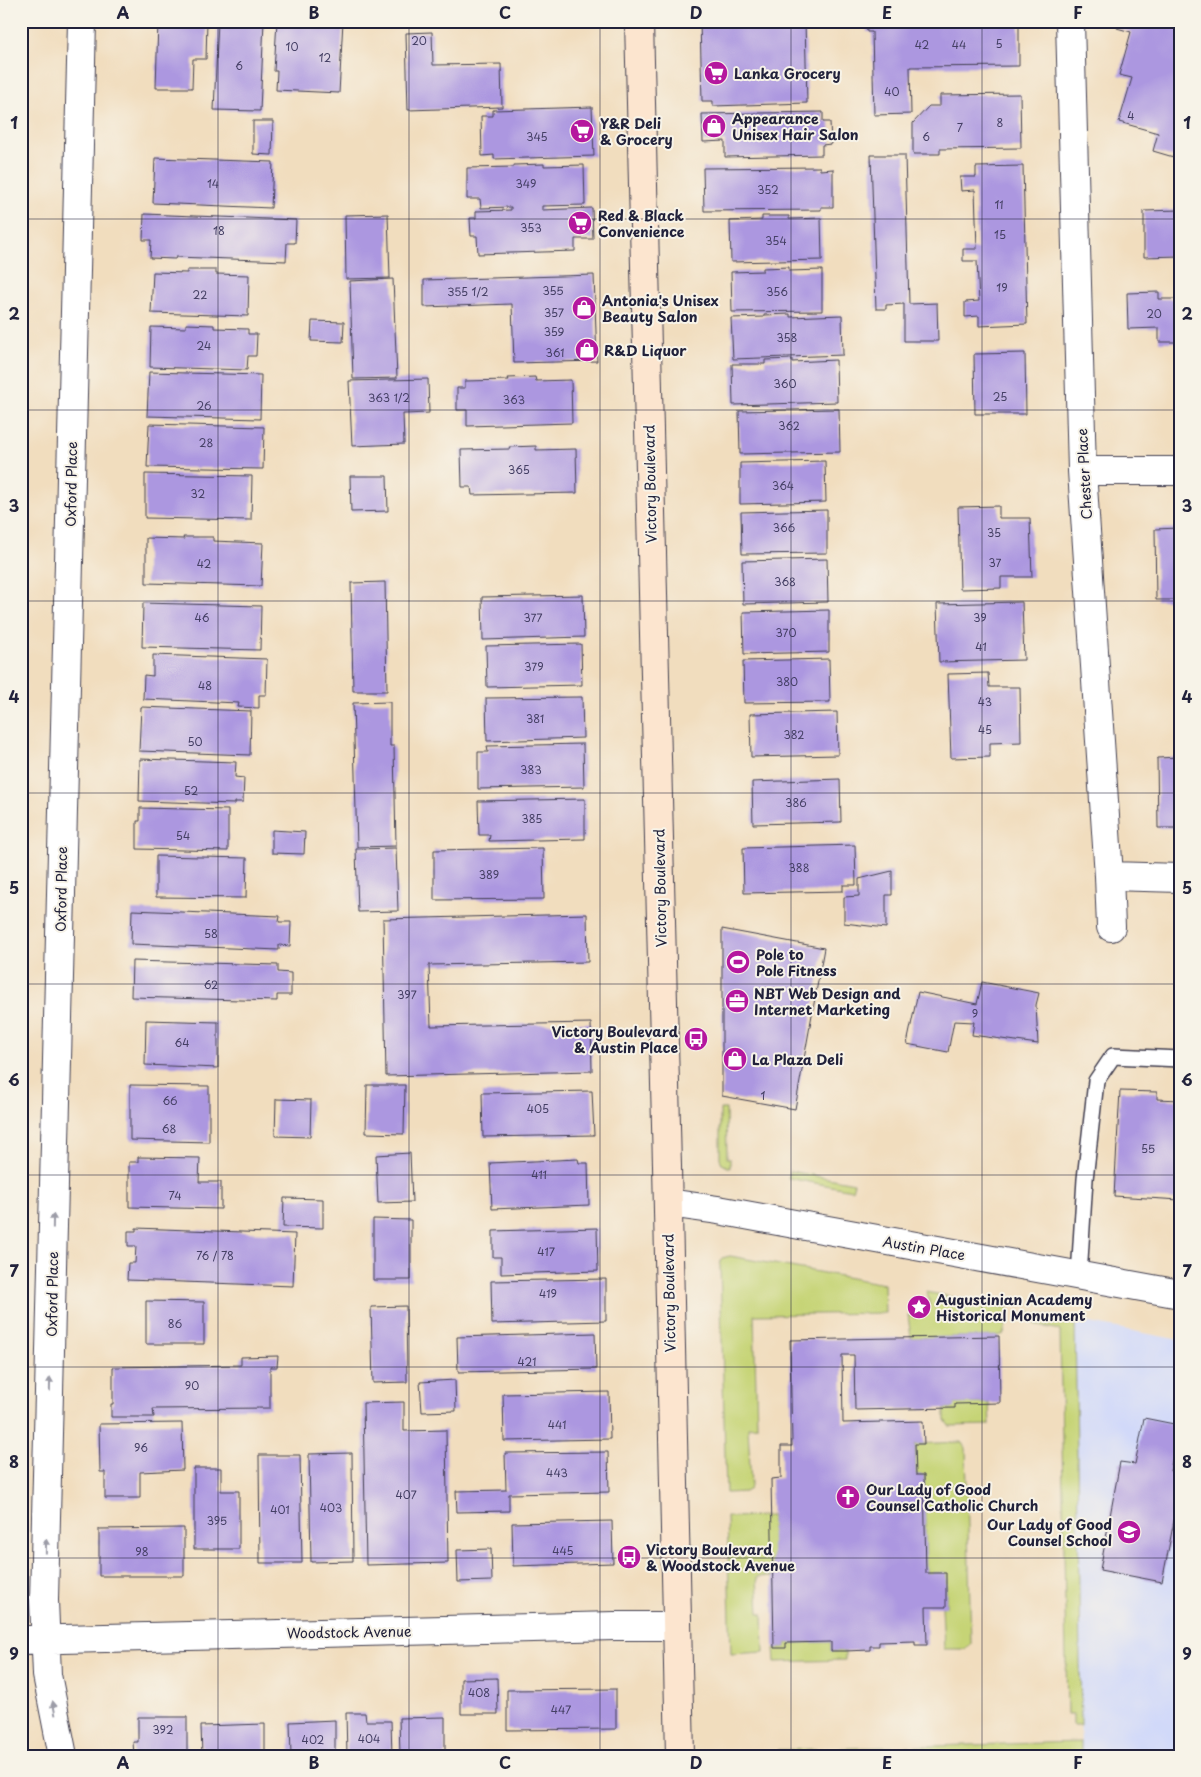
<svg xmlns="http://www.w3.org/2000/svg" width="1201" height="1777" font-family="'Playpen Sans',sans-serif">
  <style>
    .built { fill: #d1d9f9 }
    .green { fill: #c6d476; stroke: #747b58 }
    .building { fill: #ac97e0 }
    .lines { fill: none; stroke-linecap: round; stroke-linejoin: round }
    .service-casing { stroke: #413e4f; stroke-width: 18 }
    .minor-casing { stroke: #413e4f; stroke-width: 30 }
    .secondary-casing { stroke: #413e4f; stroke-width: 30 }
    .service { stroke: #fff; stroke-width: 15 }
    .minor { stroke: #fff; stroke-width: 28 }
    .secondary { stroke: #fce5cf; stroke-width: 28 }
    .oneway { fill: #9c9ca7 }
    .grid { fill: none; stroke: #22223b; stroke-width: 1; stroke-opacity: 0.55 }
    .labels { text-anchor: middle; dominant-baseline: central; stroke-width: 4; stroke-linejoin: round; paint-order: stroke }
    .number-label { font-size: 11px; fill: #443f64 }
    .poi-label { font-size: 14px; font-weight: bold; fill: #22223b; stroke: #f7f3e8; text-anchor: start }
    .street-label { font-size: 14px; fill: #22223b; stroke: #f7f3e8 }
    .neatline { fill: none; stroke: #22223b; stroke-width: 2 }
    .grid-label { font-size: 16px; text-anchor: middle; font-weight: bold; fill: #22223b }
  </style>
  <rect width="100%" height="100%" fill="#f7f3e8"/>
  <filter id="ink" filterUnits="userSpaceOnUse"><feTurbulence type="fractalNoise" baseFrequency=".02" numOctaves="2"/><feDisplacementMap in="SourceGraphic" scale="10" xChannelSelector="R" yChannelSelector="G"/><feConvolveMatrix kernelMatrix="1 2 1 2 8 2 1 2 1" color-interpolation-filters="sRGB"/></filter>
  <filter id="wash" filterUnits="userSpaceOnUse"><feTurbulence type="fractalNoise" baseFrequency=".0096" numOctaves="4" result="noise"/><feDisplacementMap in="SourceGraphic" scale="20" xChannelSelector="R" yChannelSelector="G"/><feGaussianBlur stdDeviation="1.12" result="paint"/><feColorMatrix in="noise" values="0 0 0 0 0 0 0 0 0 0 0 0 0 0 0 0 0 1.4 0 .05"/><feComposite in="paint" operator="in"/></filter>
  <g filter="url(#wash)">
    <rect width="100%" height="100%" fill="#f1ddbe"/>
    <path class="built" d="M1075,1320L1180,1340V1756H1081Z"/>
    <path class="green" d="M720,1109H726L727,1158H730V1168L722,1164L720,1158Z
      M790,1171L854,1183L852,1190L788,1178Z
      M730,1256L884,1284L885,1313L754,1315L757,1426L748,1427L751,1486L750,1489L745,1492L726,1493L720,1265L722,1258Z
      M926,1292L1009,1308L1004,1334L999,1336L911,1338L908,1315L916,1318L924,1316C930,1308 931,1301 926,1292Z
      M1030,1312L1075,1320L1081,1725H1073V1714H1067L1060,1331C1046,1324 1032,1332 1030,1312Z
      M989,1403L990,1425L949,1426L945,1420V1408H954L955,1404Z
      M961,1442L966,1448L971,1644L965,1649H944L942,1607L946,1606V1573H926L924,1475H916L915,1444Z
      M772,1516L773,1576L757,1577L759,1613H763L764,1652L731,1654L727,1517Z
      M831,1642V1651H845V1660L775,1662L774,1648H786V1643Z
      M1081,1742V1756H829L778,1750Z"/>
    <g id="blocks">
      <path class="building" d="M158,21H207L206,59H193L192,88H156Z
        M218,21H264L260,111L214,110Z
        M277,21H343L339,93L276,90L277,71H274Z
        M700,21H805L807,103L713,106V101H702Z
        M866,21H1019V66L910,67L911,114L874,115L872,32H867Z
        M1119,21H1180V159L1153,151L1158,133L1119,122L1132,78L1119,75L1131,32L1117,28Z
        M432,32L433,65L501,64L502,107L408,110L406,33Z
        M1020,94L1021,148L940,149V154H913V123L929,106H940V95Z
        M592,107L594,156L494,159V155L482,156L481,116H493V110Z
        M823,112V122H830L831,144L822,145V155L725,157V141L703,142L702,114Z
        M253,121H273L272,155L253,154Z
        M871,155H905L909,304L937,303L938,341H904V304L886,305V309H876Z
        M155,158L273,162L271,208L153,203Z
        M544,164V166L584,165L585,205L542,206V210L592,208L593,239H575V251L478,254L477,236H471L470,218H476V211L511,210V207L481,208L480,199H467V168L514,167V165Z
        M1023,166L1027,324L979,326V316L965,317V302L979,301L977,261H963V249H977L975,190L961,191L960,177H976V167Z
        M820,167V170L833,169V207H821V210L704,211L703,168Z
        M1180,210V256L1144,257V211Z
        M144,214L296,220L295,243H287L286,261L176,257L175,259L150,258L151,240H143Z
        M388,214L390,278L346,279L345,215Z
        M762,216H789V219L821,218L822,260L731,262L730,221L762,220Z
        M789,267V271L822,270V311L732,312L731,272L763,271V268Z
        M187,270H216V274L249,275L248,316L151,313L153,272L187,273Z
        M594,275L597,361L514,363L512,304L424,307V280Z
        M393,279L397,378L353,379L350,281Z
        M1159,292V299H1180V342H1159V328L1128,329L1127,293Z
        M790,314V317L842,315L843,355L733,359L731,318L764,317V315Z
        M312,321L344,322L343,342L311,341Z
        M186,324L214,325V328L248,329V334H257L256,356H248L247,370L150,367L151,327L186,328Z
        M1025,353L1026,414H975L974,354Z
        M792,359V362L836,360L837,402L733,405L732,364H765V360Z
        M149,372L261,375L260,419L147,416Z
        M535,377L536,381L571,380L572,423L467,426V410H457V388H465V381L509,380L508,378Z
        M428,379L429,413L403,414L404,444L352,446L349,381Z
        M839,409L840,452L740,454L739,411Z
        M149,424L264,427L263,469L147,467Z
        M536,446V450L576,449L577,493L472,495L471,487H462L461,450L510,449L509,447Z
        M825,461L826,502L740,504V463Z
        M145,474L252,476L251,520L145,518Z
        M350,476H387L388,511L351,512Z
        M999,506V518H1030L1032,577H1001V588L960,589L958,507Z
        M827,510V553L742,554L741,512Z
        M1180,528V600H1156L1155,529Z
        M183,537H213V541L263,543L261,586L146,583V538L184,539Z
        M827,559L828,602L743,604L742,561Z
        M385,582L387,691H353L351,583Z
        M583,595L584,637L483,640L482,597Z
        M1022,602L1024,660L939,662L937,604Z
        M143,603L261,606L260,650L142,647Z
        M829,610V652L744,654L743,612Z
        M581,644L582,685L487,687L486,646Z
        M153,655L267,659L266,695H259V708L238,707L239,703L143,699L144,675L153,676Z
        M829,659L830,702L744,703L743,661Z
        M988,673L989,687H1020L1021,742L990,743V757L951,758L948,674Z
        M582,697L583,738L487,741L486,698Z
        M390,702V746H394L396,846L357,847L353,703Z
        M141,707L251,711L250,755L139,751Z
        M837,712L838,755L751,757L750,714Z
        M583,744L584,787L478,789V752H488L487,746Z
        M1180,757V828H1158L1157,758Z
        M140,759L236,762L235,777L244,778L243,802H235V804L139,801Z
        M840,779L841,822L753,824L752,782Z
        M585,799V839L489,841L490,835H479L478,801Z
        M140,808L228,810V851L137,849V821H140Z
        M272,830L305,832L304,854L272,853Z
        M855,845L856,885H843V891L744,893L743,848Z
        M396,848L398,911L358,912L356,849Z
        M543,848L544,899L434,900V850Z
        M156,856L247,858L246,898L156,897Z
        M892,871V895H886V928L844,923V897L859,896V879Z
        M132,910L280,916L279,922H291L290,946L279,945V950L131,944Z
        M587,914L588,962L429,965L431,1026L591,1023L592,1071L386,1076L383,919Z
        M722,929L824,948L795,1109L722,1096Z
        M132,961L278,965V972L291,973V995H277V1001L131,997Z
        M982,982L1039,993L1036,1005L1038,1044L972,1035L974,1022L954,1021L948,1052L907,1044L918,992L977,1004Z
        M146,1020L218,1022V1068L145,1065Z
        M130,1085L209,1086V1142L130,1140Z
        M367,1085H405L404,1134L366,1133Z
        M592,1091L594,1135L483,1137L482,1093Z
        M1120,1091L1157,1092V1099L1180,1100V1200L1114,1196Z
        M276,1099L311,1100L310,1137L275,1136Z
        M410,1153L412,1202L378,1203L376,1155Z
        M138,1157L200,1158L199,1182H221V1209L129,1207V1162H138Z
        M578,1159L579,1163H588L589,1205L492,1209L490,1163Z
        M284,1198L323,1199V1228L283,1227Z
        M373,1219L411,1220V1280H373Z
        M136,1228L295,1234L293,1286L127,1280L128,1263H135L136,1246H128V1231H136Z
        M597,1228L598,1271L501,1274V1257H493V1231Z
        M606,1279V1321L492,1324L491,1281Z
        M146,1301L204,1302V1344H146Z
        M406,1306L407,1382L373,1383L371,1307Z
        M595,1333L596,1369L458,1372L457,1337Z
        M999,1336L1000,1403L955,1404V1408L855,1410L854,1355H842L843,1423L923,1421L924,1444H915L916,1475H924L926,1573H946V1607H926L927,1645H915V1641L879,1642V1646H870V1650L845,1651H831V1642L786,1643V1648H774L771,1479L781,1478V1446H792L790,1340Z
        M278,1356L277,1367H270V1408L153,1409L154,1417H111V1404H113V1367L241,1365V1357Z
        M455,1380L456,1411L422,1412L420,1382Z
        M609,1392L610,1439L504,1441L503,1394Z
        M404,1402V1431L446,1430L448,1563L366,1565L363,1403Z
        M1144,1418L1179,1425L1170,1471L1180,1473V1490L1162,1582L1100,1570L1120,1462L1135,1464Z
        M182,1423L183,1470L140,1472V1498H105V1472H100L99,1424Z
        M608,1452L609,1492L509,1494V1511L457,1512L456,1491L506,1490L505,1453Z
        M352,1453L353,1561L311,1562L309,1454Z
        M259,1455H300L302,1563H260Z
        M194,1468H221V1491H239V1549H194Z
        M612,1521L613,1563L513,1566L512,1523Z
        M184,1528V1576H99V1529Z
        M491,1549L492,1581L458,1582L457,1550Z
        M497,1678L498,1714H461V1679Z
        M616,1689V1729L507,1730V1690Z
        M346,1713H365L366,1721H391L392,1756H347Z
        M138,1717H187V1756H134L133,1742H138Z
        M445,1717V1756H400L399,1718Z
        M335,1720V1756H291L290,1722Z
        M265,1724V1756H202L201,1726Z"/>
    </g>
  </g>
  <g filter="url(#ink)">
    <use href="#blocks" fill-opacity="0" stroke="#413e4f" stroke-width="1"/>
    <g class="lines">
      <g class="service-casing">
        <path id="service" d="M1079,1276L1085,1179L1096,1081L1113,1056L1180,1059"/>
      </g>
      <g class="minor-casing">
        <path id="minor" d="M1070,21L1082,471L1109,876L1111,927
          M1082,471H1180
          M1109,876L1180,878
          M668,1203L718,1210L1180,1294
          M21,1640L615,1626H676
          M63,1756L47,1675L44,1600L82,21"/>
      </g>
      <g class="secondary-casing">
        <path id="secondary" d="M639,21L667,1166L680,1756"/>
      </g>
      <use href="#service" class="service"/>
      <use href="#minor" class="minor"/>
      <use href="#secondary" class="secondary"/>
    </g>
    <defs><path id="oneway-solid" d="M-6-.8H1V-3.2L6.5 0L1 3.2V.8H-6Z" transform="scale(1.25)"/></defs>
    <g class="oneway">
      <use href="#oneway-solid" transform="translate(53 1221) rotate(-89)"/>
      <use href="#oneway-solid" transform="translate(50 1384) rotate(-89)"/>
      <use href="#oneway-solid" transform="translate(46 1546) rotate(-89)"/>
      <use href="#oneway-solid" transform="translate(54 1708) rotate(-101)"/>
    </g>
  </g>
  <path class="grid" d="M218,21V1756M409,21V1756M600,21V1756M791,21V1756M982,21V1756M21,219H1180M21,410H1180M21,601H1180M21,793H1180M21,984H1180M21,1175H1180M21,1367H1180M21,1558H1180"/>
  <defs>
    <g id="supermarket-disc" transform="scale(1.25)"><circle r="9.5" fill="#b5179e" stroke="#f7f3e8"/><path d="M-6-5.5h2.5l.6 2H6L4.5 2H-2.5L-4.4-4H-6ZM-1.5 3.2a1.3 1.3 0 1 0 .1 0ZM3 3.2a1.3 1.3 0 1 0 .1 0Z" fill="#fff"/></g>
    <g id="shop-disc" transform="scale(1.25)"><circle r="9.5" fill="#b5179e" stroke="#f7f3e8"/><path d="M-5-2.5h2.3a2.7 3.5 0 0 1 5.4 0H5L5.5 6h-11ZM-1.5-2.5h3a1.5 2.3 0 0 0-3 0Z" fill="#fff"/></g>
    <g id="stadium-disc" transform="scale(1.25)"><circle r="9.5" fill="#b5179e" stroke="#f7f3e8"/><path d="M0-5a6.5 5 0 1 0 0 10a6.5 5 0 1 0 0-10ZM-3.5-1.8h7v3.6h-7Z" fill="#fff"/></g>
    <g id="office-disc" transform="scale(1.25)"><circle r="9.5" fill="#b5179e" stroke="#f7f3e8"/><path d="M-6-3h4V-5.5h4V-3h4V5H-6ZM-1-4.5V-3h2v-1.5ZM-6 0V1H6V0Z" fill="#fff"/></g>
    <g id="bus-disc" transform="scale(1.25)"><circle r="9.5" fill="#b5179e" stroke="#f7f3e8"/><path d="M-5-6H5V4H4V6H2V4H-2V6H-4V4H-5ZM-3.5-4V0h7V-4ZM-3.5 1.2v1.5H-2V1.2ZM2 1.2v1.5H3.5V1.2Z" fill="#fff"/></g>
    <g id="sight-disc" transform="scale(1.25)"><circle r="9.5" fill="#b5179e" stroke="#f7f3e8"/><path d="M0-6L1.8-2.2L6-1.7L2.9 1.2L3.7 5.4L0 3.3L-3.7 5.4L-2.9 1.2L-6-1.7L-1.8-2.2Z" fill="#fff"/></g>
    <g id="church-disc" transform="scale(1.25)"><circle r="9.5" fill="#b5179e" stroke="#f7f3e8"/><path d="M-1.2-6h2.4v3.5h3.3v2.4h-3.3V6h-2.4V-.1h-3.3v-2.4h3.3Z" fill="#fff"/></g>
    <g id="school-disc" transform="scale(1.25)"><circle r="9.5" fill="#b5179e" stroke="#f7f3e8"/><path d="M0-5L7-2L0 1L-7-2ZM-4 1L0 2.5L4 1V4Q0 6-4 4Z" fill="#fff"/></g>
  </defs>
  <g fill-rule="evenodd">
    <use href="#supermarket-disc" x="716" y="73"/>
    <use href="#shop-disc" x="714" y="126"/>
    <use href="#supermarket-disc" x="582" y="131"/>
    <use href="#supermarket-disc" x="580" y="223"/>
    <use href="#shop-disc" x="584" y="308"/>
    <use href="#shop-disc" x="587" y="350"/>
    <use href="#stadium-disc" x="738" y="962"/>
    <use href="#office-disc" x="737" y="1001"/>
    <use href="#bus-disc" x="696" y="1039"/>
    <use href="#shop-disc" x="735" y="1059"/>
    <use href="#sight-disc" x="919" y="1307"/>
    <use href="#church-disc" x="848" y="1497"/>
    <use href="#school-disc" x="1129" y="1532"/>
    <use href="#bus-disc" x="629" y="1557"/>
  </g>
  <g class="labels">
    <g class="number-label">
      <text x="419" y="40">20</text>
      <text x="999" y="43">5</text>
      <text x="922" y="44">42</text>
      <text x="959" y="44">44</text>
      <text x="292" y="46">10</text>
      <text x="325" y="57">12</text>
      <text x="239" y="65">6</text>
      <text x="892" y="91">40</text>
      <text x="1131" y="115">4</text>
      <text x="1000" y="122">8</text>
      <text x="960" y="127">7</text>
      <text x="537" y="136">345</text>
      <text x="926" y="136">6</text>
      <text x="213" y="183">14</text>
      <text x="526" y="183">349</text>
      <text x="768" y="189">352</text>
      <text x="999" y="204">11</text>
      <text x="531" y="227">353</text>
      <text x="219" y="230">18</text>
      <text x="1000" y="234">15</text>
      <text x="776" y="240">354</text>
      <text x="1002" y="287">19</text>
      <text x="553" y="290">355</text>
      <text x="468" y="291">355 1/2</text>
      <text x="777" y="291">356</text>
      <text x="200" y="294">22</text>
      <text x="554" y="312">357</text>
      <text x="1154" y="313">20</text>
      <text x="554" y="331">359</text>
      <text x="787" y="337">358</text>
      <text x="204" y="345">24</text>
      <text x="555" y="352">361</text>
      <text x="785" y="383">360</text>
      <text x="1000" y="396">25</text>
      <text x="389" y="397">363 1/2</text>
      <text x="514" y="399">363</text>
      <text x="204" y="405">26</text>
      <text x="789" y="425">362</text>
      <text x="206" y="442">28</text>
      <text x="519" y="469">365</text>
      <text x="783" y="485">364</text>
      <text x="198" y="493">32</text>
      <text x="784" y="527">366</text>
      <text x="994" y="532">35</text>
      <text x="995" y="562">37</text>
      <text x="204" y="563">42</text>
      <text x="785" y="581">368</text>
      <text x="202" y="617">46</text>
      <text x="533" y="617">377</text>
      <text x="980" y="617">39</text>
      <text x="786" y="632">370</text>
      <text x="981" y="646">41</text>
      <text x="534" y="666">379</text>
      <text x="787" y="681">380</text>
      <text x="205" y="685">48</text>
      <text x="985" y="701">43</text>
      <text x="535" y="718">381</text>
      <text x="985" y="729">45</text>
      <text x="794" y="734">382</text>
      <text x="195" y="741">50</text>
      <text x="531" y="769">383</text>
      <text x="191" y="790">52</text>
      <text x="796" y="802">386</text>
      <text x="532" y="818">385</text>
      <text x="183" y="835">54</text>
      <text x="799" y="867">388</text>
      <text x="489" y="874">389</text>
      <text x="211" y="933">58</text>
      <text x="211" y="984">62</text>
      <text x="407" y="994">397</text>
      <text x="975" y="1013">9</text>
      <text x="182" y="1042">64</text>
      <text x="763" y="1095">1</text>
      <text x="170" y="1100">66</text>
      <text x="538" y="1108">405</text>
      <text x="169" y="1128">68</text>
      <text x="1148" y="1148">55</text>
      <text x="539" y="1174">411</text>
      <text x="175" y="1195">74</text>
      <text x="546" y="1251">417</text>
      <text x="215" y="1255">76 / 78</text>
      <text x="548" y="1293">419</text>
      <text x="175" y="1323">86</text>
      <text x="527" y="1361">421</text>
      <text x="192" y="1385">90</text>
      <text x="557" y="1424">441</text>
      <text x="141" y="1447">96</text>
      <text x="557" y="1472">443</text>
      <text x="406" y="1494">407</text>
      <text x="331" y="1507">403</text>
      <text x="280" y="1509">401</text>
      <text x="217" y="1520">395</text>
      <text x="563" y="1550">445</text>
      <text x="142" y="1551">98</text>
      <text x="479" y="1692">408</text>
      <text x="561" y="1709">447</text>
      <text x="163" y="1729">392</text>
      <text x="369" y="1738">404</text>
      <text x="313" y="1739">402</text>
    </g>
    <g class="poi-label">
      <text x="734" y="73">Lanka Grocery</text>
      <text x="732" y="118">Appearance<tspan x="732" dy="16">Unisex Hair Salon</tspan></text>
      <text x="600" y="123">Y&amp;R Deli<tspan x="600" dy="16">&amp; Grocery</tspan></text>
      <text x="598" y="215">Red &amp; Black<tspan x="598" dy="16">Convenience</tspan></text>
      <text x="602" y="300">Antonia's Unisex<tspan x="602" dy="16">Beauty Salon</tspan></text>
      <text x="604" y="350">R&amp;D Liquor</text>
      <text x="756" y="954">Pole to<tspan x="756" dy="16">Pole Fitness</tspan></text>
      <text x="754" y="993">NBT Web Design and<tspan x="754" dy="16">Internet Marketing</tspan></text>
      <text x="678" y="1031" text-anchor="end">Victory Boulevard<tspan x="678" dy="16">&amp; Austin Place</tspan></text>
      <text x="752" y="1059">La Plaza Deli</text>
      <text x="936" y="1299">Augustinian Academy<tspan x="936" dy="16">Historical Monument</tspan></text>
      <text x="866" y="1489">Our Lady of Good<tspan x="866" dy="16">Counsel Catholic Church</tspan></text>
      <text x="1112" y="1524" text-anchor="end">Our Lady of Good<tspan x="1112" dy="16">Counsel School</tspan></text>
      <text x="646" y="1549">Victory Boulevard<tspan x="646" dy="16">&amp; Woodstock Avenue</tspan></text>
    </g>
    <g class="street-label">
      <text transform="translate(1084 474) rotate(-93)">Chester Place</text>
      <text transform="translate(71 484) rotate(-89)">Oxford Place</text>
      <text transform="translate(650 484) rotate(-91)">Victory Boulevard</text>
      <text transform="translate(660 888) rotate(-91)">Victory Boulevard</text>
      <text transform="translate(61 889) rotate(-89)">Oxford Place</text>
      <text transform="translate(924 1248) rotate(10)">Austin Place</text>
      <text transform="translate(669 1293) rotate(-91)">Victory Boulevard</text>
      <text transform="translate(52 1294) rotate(-89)">Oxford Place</text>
      <text transform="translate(349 1632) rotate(-1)">Woodstock Avenue</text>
    </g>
  </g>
  <rect width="1201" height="1777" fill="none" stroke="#f7f3e8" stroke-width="55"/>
  <rect x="28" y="28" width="1146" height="1722" class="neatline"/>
  <g class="grid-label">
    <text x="123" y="19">A</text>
    <text x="314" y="19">B</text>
    <text x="505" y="19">C</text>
    <text x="696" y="19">D</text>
    <text x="887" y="19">E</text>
    <text x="1078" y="19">F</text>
    <text x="14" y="129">1</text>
    <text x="1187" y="129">1</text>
    <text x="14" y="320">2</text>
    <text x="1187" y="320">2</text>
    <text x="14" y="512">3</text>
    <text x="1187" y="512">3</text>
    <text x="14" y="703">4</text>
    <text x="1187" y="703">4</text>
    <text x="14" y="894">5</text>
    <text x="1187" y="894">5</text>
    <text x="14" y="1086">6</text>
    <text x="1187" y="1086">6</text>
    <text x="14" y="1277">7</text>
    <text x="1187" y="1277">7</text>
    <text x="14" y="1468">8</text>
    <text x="1187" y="1468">8</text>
    <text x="14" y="1660">9</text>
    <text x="1187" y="1660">9</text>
    <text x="123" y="1769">A</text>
    <text x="314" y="1769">B</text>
    <text x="505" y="1769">C</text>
    <text x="696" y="1769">D</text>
    <text x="887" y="1769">E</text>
    <text x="1078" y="1769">F</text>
  </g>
</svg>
